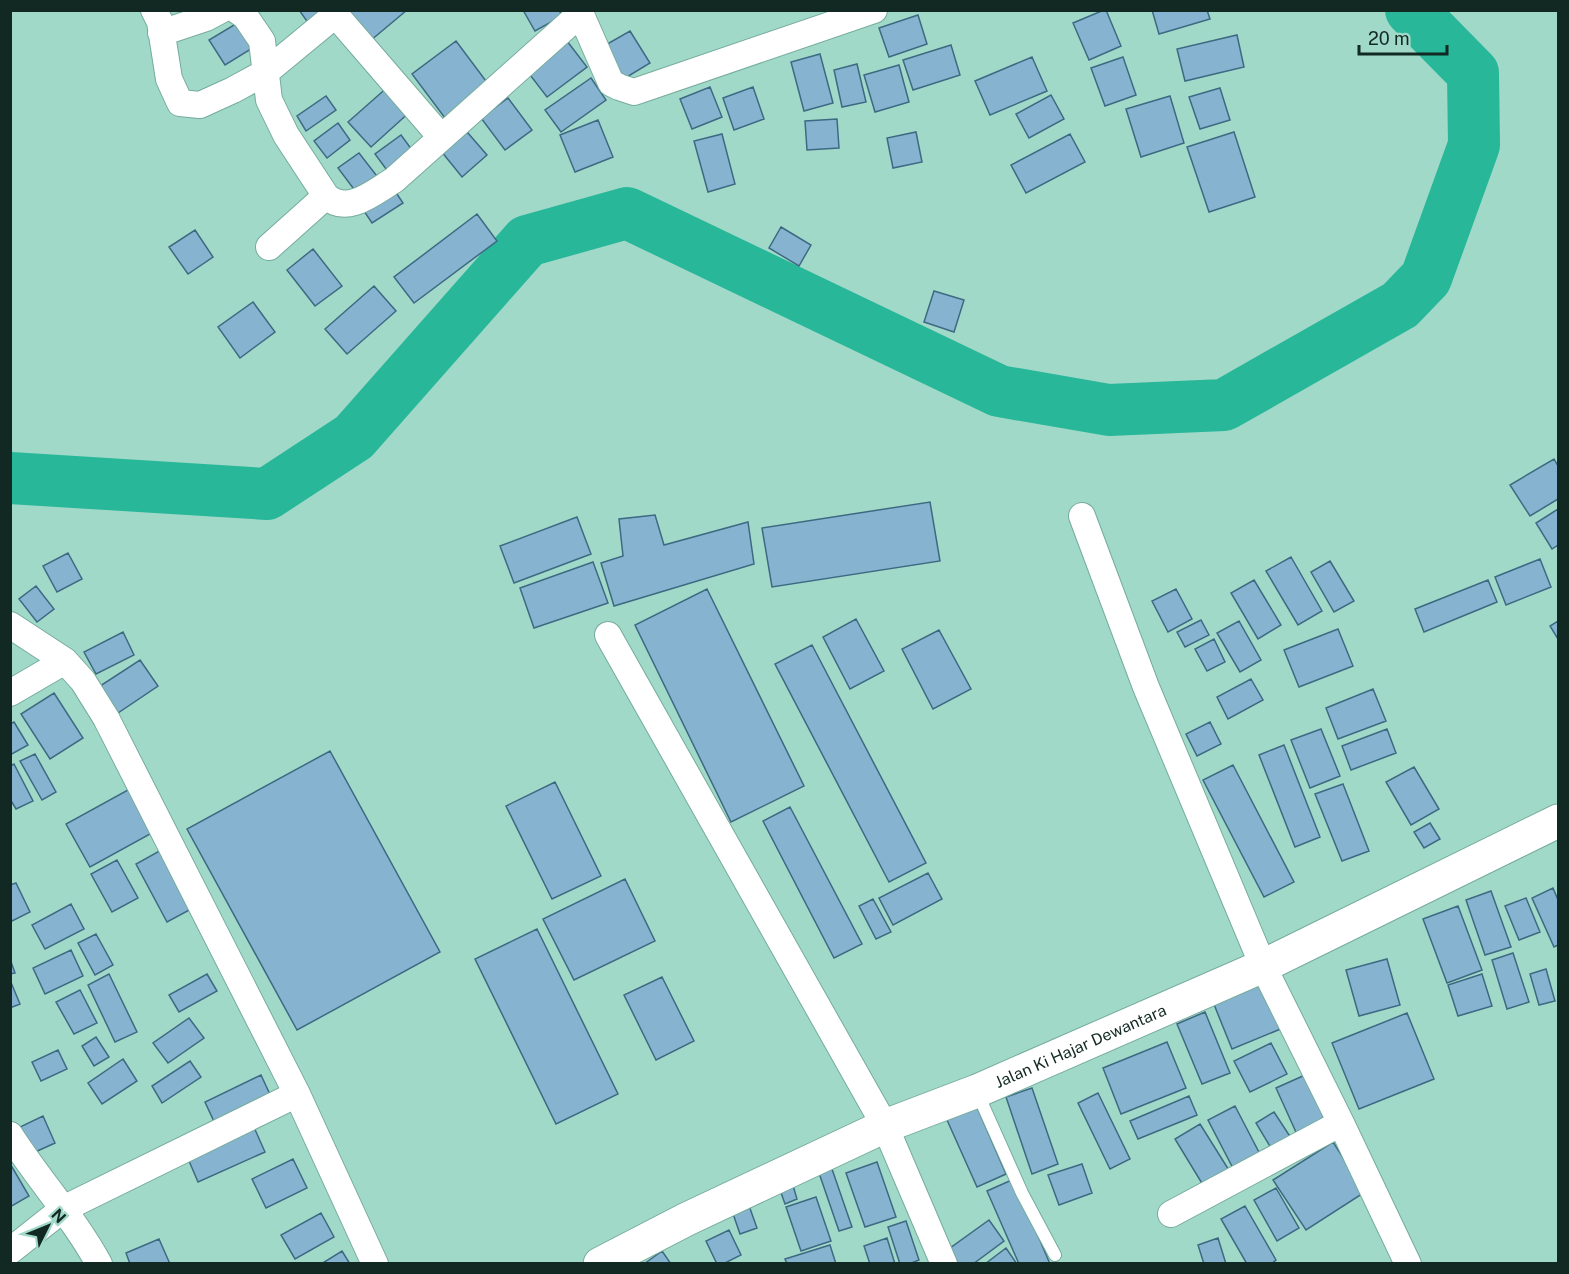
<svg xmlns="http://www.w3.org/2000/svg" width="1569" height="1274" font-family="'Public Sans',sans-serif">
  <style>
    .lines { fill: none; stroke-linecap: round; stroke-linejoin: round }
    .river { stroke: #28b799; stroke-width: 52 }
    .building { fill: #86b4d0; stroke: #3d6a82; stroke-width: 1.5 }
    .service-casing { stroke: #75ac9d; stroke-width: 14 }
    .minor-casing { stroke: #75ac9d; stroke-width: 28 }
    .secondary-casing { stroke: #75ac9d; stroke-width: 35 }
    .service { stroke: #fff; stroke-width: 12 }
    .minor { stroke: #fff; stroke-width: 26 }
    .secondary { stroke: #fff; stroke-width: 33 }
    .labels { text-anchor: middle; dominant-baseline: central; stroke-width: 6; stroke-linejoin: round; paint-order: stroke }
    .street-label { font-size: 16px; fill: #122923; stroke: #a1d9c9 }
  </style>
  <rect width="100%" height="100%" fill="#a1d9c9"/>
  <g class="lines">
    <path class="river" d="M10,478L267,494L354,437L527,241L627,213L999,391L1109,410L1224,405L1400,305L1426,278L1474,145L1473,73L1411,10"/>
  </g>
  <path class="building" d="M299,10H327L309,24Z
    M352,10H407L370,41L347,14Z
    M523,10H559L562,16L535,31Z
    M1104,10H1106L1121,46L1089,60L1073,23Z
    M1152,10H1207L1210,19L1159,34Z
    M918,15L927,44L889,57L879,28Z
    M244,19L259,44L225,65L209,40Z
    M630,31L650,63L622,80L602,47Z
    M1237,35L1244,67L1185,81L1177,49Z
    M456,41L489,85L445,118L412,74Z
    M567,41L587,67L547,97L527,71Z
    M951,45L960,75L913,90L903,60Z
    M820,54L833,103L804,111L791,62Z
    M1032,57L1047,91L990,115L975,81Z
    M1123,57L1136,95L1105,106L1091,68Z
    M857,64L866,102L842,107L834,70Z
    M899,65L909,102L875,112L864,75Z
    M591,78L606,100L561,132L545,110Z
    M390,85L412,110L371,147L348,122Z
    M710,87L722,117L692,129L680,99Z
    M753,87L764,119L734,130L723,98Z
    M1220,88L1230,120L1200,129L1189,97Z
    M1051,95L1064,119L1029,138L1016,114Z
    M326,96L336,110L306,131L297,116Z
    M1170,96L1184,143L1141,157L1126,109Z
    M508,98L532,130L505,150L481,118Z
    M837,119L839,148L807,150L805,121Z
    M598,120L613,157L575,172L560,135Z
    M338,123L350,140L327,158L314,141Z
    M461,125L487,155L462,177L437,146Z
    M916,132L922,162L893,168L887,138Z
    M1234,132L1255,197L1209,212L1187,147Z
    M722,134L735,184L708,192L694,141Z
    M1070,134L1085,162L1026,193L1011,165Z
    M401,135L415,154L389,173L375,154Z
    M359,153L380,180L359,196L338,168Z
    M391,185L403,203L372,223L360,205Z
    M477,214L497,241L414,303L394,277Z
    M781,227L811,245L799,266L769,248Z
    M195,230L213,257L188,274L169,247Z
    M313,249L342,286L315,306L287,270Z
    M374,286L396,311L347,354L325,329Z
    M934,291L964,300L954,332L924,322Z
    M253,302L275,332L240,358L218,327Z
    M1554,459L1558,466V499L1530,516L1510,485Z
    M930,502L940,561L772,587L762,528Z
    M1558,509V545L1552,549L1536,523Z
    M655,515L664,545L748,522L754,564L614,606L601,563L623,556L619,519Z
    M577,517L591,554L514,583L500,546Z
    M68,553L82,579L57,592L43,566Z
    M1291,557L1322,611L1298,625L1266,571Z
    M1540,559L1551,587L1506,605L1495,577Z
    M1330,561L1354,601L1334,612L1311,572Z
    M593,562L608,603L534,628L520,588Z
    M1254,580L1281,625L1258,639L1231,593Z
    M1488,580L1497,602L1424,632L1415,609Z
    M36,586L54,609L37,622L19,599Z
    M707,589L804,786L731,822L635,625Z
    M1176,589L1192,619L1168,632L1152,601Z
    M856,619L884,671L850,689L823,637Z
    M1201,620L1209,635L1185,647L1177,632Z
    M1239,621L1261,660L1240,672L1217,633Z
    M1558,621V639L1550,626Z
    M1338,629L1353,666L1299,687L1284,650Z
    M939,630L971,689L933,709L902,649Z
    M123,632L134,655L96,674L84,652Z
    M1214,639L1225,662L1207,671L1195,649Z
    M812,645L926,863L889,882L775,664Z
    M140,660L158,686L115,715L97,688Z
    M1251,679L1263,700L1228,719L1217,697Z
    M1373,689L1386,721L1338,739L1326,708Z
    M54,693L83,738L50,759L21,714Z
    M14,722L28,745L10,755V724Z
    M1210,722L1221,744L1197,756L1186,734Z
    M1321,729L1340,776L1310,788L1291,740Z
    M1387,729L1396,753L1351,770L1342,746Z
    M1284,745L1320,837L1295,847L1259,755Z
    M330,751L440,952L297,1030L187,829Z
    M35,754L56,792L42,800L20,761Z
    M14,764L33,801L16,809L10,799V766Z
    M1233,765L1294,882L1264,897L1203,780Z
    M1414,767L1439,809L1411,825L1386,782Z
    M555,782L601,876L552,899L506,806Z
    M1343,784L1369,851L1342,861L1315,794Z
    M137,785L161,828L90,867L66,824Z
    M790,807L862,944L834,958L763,821Z
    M1430,823L1440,839L1424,848L1414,832Z
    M163,849L195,907L167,922L136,864Z
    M117,860L138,898L112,912L91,874Z
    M928,873L942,899L893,925L879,898Z
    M625,879L655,941L574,980L543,919Z
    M16,883L30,912L10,922V885Z
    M1553,888L1558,900V945L1554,947L1532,898Z
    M1491,891L1511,947L1485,955L1466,900Z
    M1526,898L1540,932L1519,940L1505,906Z
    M873,899L891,932L876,939L859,906Z
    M71,904L84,929L45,949L32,925Z
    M1458,906L1482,970L1447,983L1423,919Z
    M537,929L618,1094L556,1124L475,959Z
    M96,934L113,965L95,975L78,943Z
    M71,950L83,976L45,994L33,968Z
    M1513,953L1529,1002L1507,1009L1492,960Z
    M10,959L15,973L10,974Z
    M1387,959L1400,1005L1359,1016L1346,970Z
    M1546,969L1555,1001L1539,1005L1530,974Z
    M109,974L137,1032L115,1042L88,985Z
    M207,974L217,991L179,1012L169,995Z
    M1482,974L1492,1006L1458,1016L1448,985Z
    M662,977L694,1041L656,1060L624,995Z
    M10,980L20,1004L10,1008Z
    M1265,981L1283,1028L1232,1049L1213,1002Z
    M80,990L97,1023L74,1034L56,1002Z
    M1205,1012L1230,1073L1202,1084L1177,1024Z
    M1407,1013L1434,1079L1359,1109L1332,1043Z
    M189,1018L204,1038L168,1063L153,1043Z
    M96,1037L109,1057L94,1066L82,1046Z
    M1167,1042L1186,1088L1121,1114L1103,1068Z
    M1271,1043L1287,1074L1250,1092L1234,1061Z
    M58,1050L67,1069L41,1081L32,1062Z
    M123,1059L137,1081L102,1104L88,1083Z
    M190,1061L201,1077L162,1103L152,1086Z
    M261,1075L273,1101L217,1128L205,1102Z
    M1305,1075L1330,1127L1300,1141L1276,1088Z
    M1032,1088L1058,1164L1032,1174L1006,1097Z
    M1098,1093L1130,1159L1110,1169L1078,1103Z
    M1189,1096L1197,1115L1138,1139L1130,1121Z
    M1235,1106L1263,1160L1236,1174L1208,1120Z
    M977,1107L1006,1174L977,1187L947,1120Z
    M1274,1112L1293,1141L1274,1153L1256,1123Z
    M43,1116L55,1143L33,1153L20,1127Z
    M1200,1124L1232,1175L1206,1190L1175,1139Z
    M253,1125L265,1152L198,1182L186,1154Z
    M1333,1142L1365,1192L1306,1230L1273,1180Z
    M293,1159L307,1188L266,1208L252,1179Z
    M877,1162L896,1217L865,1227L846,1173Z
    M1082,1164L1092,1193L1059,1205L1048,1175Z
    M12,1167L29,1196L10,1207V1168Z
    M832,1169L852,1227L839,1231L819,1173Z
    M1014,1179L1050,1264H1019L987,1191Z
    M792,1182L797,1199L785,1204L779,1187Z
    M1276,1188L1299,1228L1277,1241L1254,1200Z
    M816,1197L831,1241L801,1251L786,1207Z
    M747,1200L757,1228L740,1234L730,1205Z
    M1245,1206L1276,1260L1271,1264H1247L1221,1219Z
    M321,1213L334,1237L295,1259L281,1235Z
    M989,1220L1004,1241L973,1264H955L946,1251Z
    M906,1221L919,1260L909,1264H900L888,1227Z
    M729,1230L741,1255L723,1264H717L706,1241Z
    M887,1238L895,1264H870L864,1246Z
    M1218,1238L1226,1264H1204L1198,1245Z
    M159,1239L170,1264H130L126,1253Z
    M830,1245L836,1264H787L785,1259Z
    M1006,1248L1017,1264H985Z
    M342,1251L350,1264H321Z
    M662,1251L671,1264H644Z"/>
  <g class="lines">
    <g class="service-casing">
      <path id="service" d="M977,1092L1022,1193L1055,1255"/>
    </g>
    <g class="minor-casing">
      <path id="minor" d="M154,10L160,22L169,79L180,103L200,105L233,90L266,72L329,20H340L441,137
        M236,10L245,16L262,41L269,100L286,135L326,196C347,216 374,192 394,180L580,14
        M579,10L611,83L619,87L634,92L874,10
        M161,33L206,18L221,10
        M269,247L326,196
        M1082,516L1146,687L1263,966L1341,1123L1408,1264
        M10,625L65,661L83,681L106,718L297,1094L375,1264
        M608,635L885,1126L944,1264
        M10,693L65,661
        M10,1135C38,1179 74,1218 99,1264
        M1171,1214L1341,1123
        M10,1251L63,1209L297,1094"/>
    </g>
    <g class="secondary-casing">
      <g id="secondary">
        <path id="s1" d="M600,1264L687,1219L885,1126L977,1091L1263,966L1558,821"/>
      </g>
    </g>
    <use href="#service" class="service"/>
    <use href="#minor" class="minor"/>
    <use href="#secondary" class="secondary"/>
  </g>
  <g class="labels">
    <g class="street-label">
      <text stroke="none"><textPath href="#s1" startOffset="528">Jalan Ki Hajar Dewantara</textPath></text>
    </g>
  </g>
  <rect width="1569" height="1274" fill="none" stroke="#122923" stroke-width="24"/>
  <g transform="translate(48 1226) rotate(47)" stroke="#a1d9c9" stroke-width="4.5" paint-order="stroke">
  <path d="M0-4.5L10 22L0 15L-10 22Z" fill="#122923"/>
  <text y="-9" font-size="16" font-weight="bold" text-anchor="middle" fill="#122923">N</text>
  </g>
  <path d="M1359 45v9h88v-9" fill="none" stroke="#122923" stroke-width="3"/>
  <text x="1368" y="45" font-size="18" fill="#122923" stroke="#a1d9c9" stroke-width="4.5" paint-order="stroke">20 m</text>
</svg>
